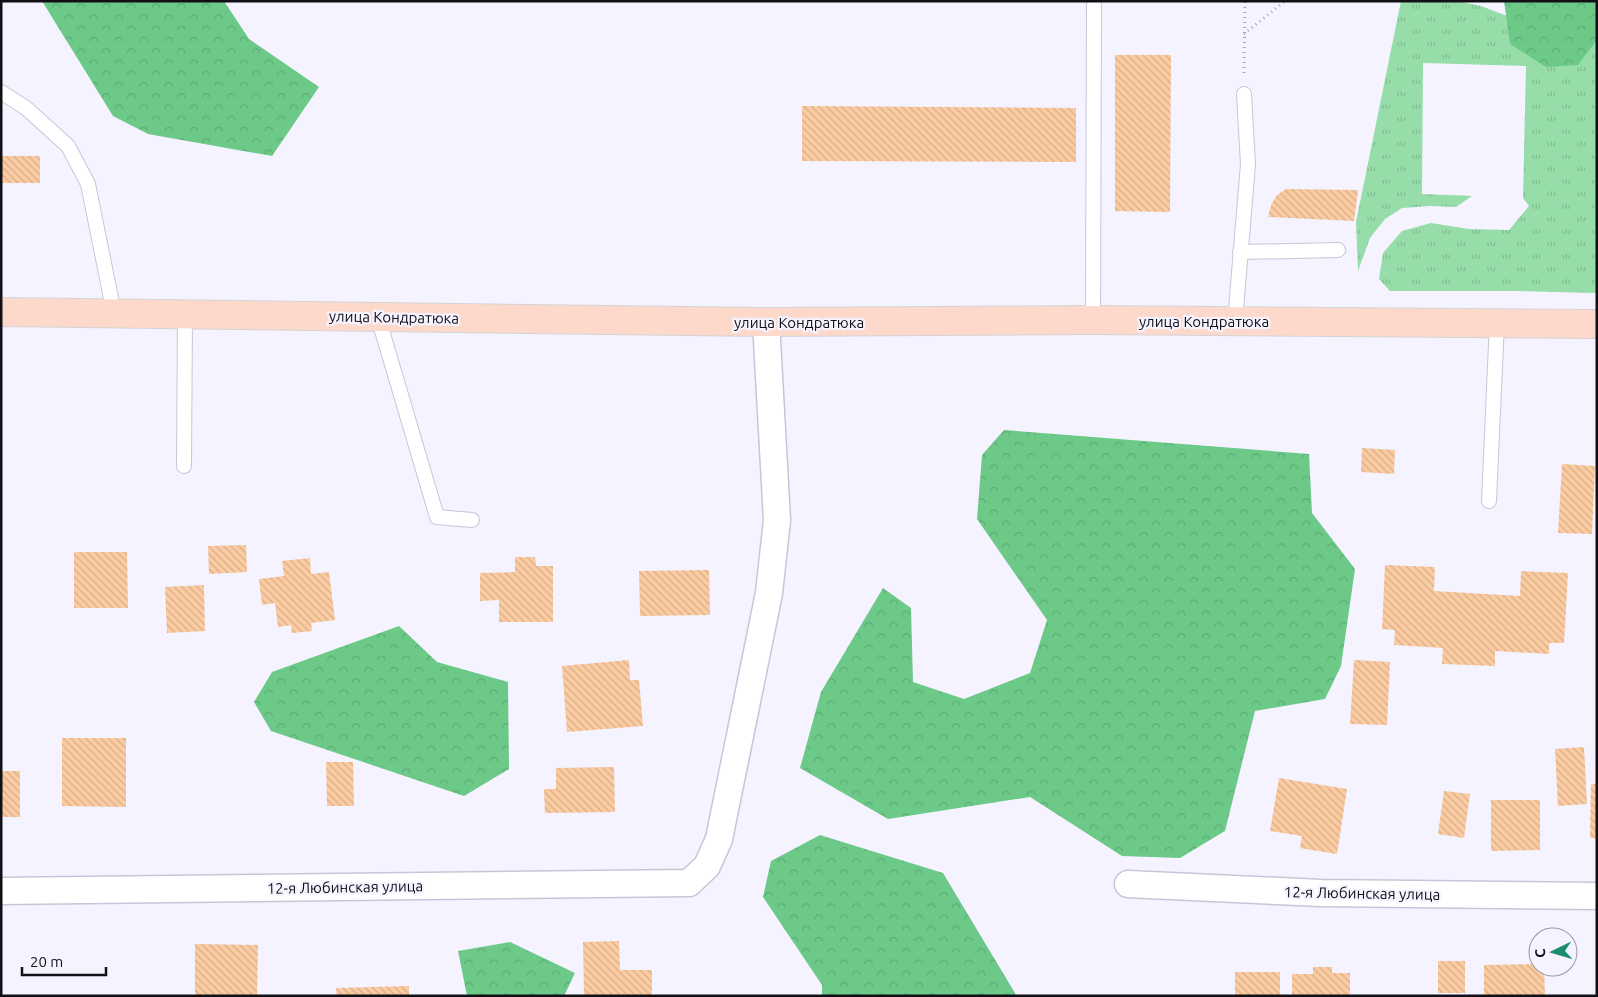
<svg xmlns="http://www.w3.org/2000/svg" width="1598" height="997" font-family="Ubuntu,sans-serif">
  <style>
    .grass { fill: url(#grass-tufts) }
    .forest { fill: url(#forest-crowns) }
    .building { fill: url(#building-back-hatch) }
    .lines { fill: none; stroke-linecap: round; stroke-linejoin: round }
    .service-casing { stroke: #c9c5d8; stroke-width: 16 }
    .minor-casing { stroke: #c9c5d8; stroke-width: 29 }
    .primary-casing { stroke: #d4d4d5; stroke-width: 30 }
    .path { stroke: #a9a7b2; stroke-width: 3; stroke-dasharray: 1 4; stroke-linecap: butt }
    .service { stroke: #fff; stroke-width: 14 }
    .minor { stroke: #fff; stroke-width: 26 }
    .primary { stroke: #fcd9ca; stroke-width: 28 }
    .labels { text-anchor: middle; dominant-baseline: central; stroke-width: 4.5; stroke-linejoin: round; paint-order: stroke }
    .street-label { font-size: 15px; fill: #121017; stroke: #f5f3ff }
  </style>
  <defs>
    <pattern id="grass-tufts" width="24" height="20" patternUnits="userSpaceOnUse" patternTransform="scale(1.25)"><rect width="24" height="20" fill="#97dda9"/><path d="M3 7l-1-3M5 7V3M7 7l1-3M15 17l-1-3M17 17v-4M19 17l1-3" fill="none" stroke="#81bd91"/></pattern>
    <pattern id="forest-crowns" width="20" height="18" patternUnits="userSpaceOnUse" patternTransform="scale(1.25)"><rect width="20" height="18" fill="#6dc988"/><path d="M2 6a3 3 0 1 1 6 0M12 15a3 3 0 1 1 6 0" fill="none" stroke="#5dac75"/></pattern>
    <pattern id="building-back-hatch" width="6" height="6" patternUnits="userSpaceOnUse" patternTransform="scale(1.25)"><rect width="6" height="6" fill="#fbcba1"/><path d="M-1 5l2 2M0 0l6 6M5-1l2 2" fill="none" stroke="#d6ad8a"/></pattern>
  </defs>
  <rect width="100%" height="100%" fill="#f5f3ff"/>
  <path class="grass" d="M1401,1H1457L1481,6L1518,20L1597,32V293L1518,291H1390L1379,279L1383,253L1402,231L1431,223L1469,229L1509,230L1529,206L1523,198L1526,66L1423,63L1422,194L1472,196L1456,207L1430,206L1402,208L1385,219L1370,238L1358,271L1356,222Z"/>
  <path class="forest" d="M42,1H224L249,39L319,87L272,156L148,134L113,116Z
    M1504,1H1597V40L1578,65L1546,67L1510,44Z
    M1004,430L1309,454L1312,513L1355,569L1341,666L1325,699L1255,711L1225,831L1180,858L1122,856L1030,797L888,819L800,768L821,692L883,588L911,608L913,682L964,699L1030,673L1047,620L977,519L982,455Z
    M399,626L437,662L508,682L509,769L464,796L271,731L254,702L272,672Z
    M820,835L943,873L1015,993L1016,996H822V985L763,897L771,861Z
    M510,942L575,973L564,996H467L458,951Z"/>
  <path class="building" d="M1115,55H1171L1170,212L1115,211Z
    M802,106L1076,108V162L802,161Z
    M1,156H40V183H1Z
    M1286,189L1358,190L1354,221L1268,217L1271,205L1277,195Z
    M1362,448L1395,450L1394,474L1361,472Z
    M1562,464L1595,466L1592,534L1558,533Z
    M246,545L247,572L209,574L208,546Z
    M74,552H127L128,608H74Z
    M515,557H535L536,566H553V622H499V600L480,601V573L515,572Z
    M310,558L311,574L329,572L335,620L311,623L312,631L292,633L291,625L278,627L275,603L262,605L259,579L284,576L282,561Z
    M1385,565L1435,567L1434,591L1520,596L1521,571L1568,573L1564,643H1549V654L1495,651V666L1442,664L1443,648L1394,645L1395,630L1382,629Z
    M709,570L710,615L640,616L639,571Z
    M204,585L205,631L167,633L165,587Z
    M629,660L630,680H639L643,726L567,732L562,666Z
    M1354,660L1390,662L1387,725L1350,724Z
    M62,738H126V807L62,806Z
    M1584,747L1587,804L1558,806L1555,749Z
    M326,762H353L354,806H327Z
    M614,767L615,812L545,813L544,789H556V768Z
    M1,771H20V817H1Z
    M1279,778L1347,789L1337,854L1300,848L1302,836L1270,831Z
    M1591,784H1597V838H1590Z
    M1444,791L1470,794L1464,838L1438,834Z
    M1491,800H1540V850L1491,851Z
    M619,941L620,970H652V996H584L583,942Z
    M195,944L258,945L257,996H195Z
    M1438,961H1465V993H1438Z
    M1538,964V967H1544L1545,996H1484V965Z
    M1313,967H1332V973H1350V996H1292V974H1313Z
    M1235,972H1280V996H1235Z
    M409,986V996H337L336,988Z"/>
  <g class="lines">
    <g class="service-casing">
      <path id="service" d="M1,92L26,108L68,146L88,184L114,313
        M1240,252L1338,250
        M378,317L437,517L472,520
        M1093,320L1094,5
        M1235,321L1248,164L1244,94
        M184,466L185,314
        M1489,501L1497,322"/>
    </g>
    <g class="minor-casing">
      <path id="minor" d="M1128,884L1321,893L1597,896
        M1,891L689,883L707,866L719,839L769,593L777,520L766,322"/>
    </g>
    <g class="primary-casing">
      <path id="primary" d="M1,312L766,322L1093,320L1597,324"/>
    </g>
    <path class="path" d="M1244,34L1285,1
      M1244,73L1245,1"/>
    <use href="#service" class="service"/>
    <use href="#minor" class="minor"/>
    <use href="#primary" class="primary"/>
  </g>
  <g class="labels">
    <g class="street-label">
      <text transform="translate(394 317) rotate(1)">улица Кондратюка</text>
      <text x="1204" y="321">улица Кондратюка</text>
      <text x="799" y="322">улица Кондратюка</text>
      <text transform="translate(345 887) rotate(-1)">12-я Любинская улица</text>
      <text transform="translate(1362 893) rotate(1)">12-я Любинская улица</text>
    </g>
  </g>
  <rect width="1598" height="997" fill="none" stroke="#121017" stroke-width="5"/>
  <g transform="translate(1553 952) rotate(265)"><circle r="24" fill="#f5f3ff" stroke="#9a98a2"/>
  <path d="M0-4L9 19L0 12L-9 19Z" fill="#1c8e6f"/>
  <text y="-8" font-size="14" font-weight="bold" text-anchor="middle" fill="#121017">С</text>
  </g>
  <path d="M22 967v8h84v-8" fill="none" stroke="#121017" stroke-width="2.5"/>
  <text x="30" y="967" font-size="15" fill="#121017" stroke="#f5f3ff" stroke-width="4" paint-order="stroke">20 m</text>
</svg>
